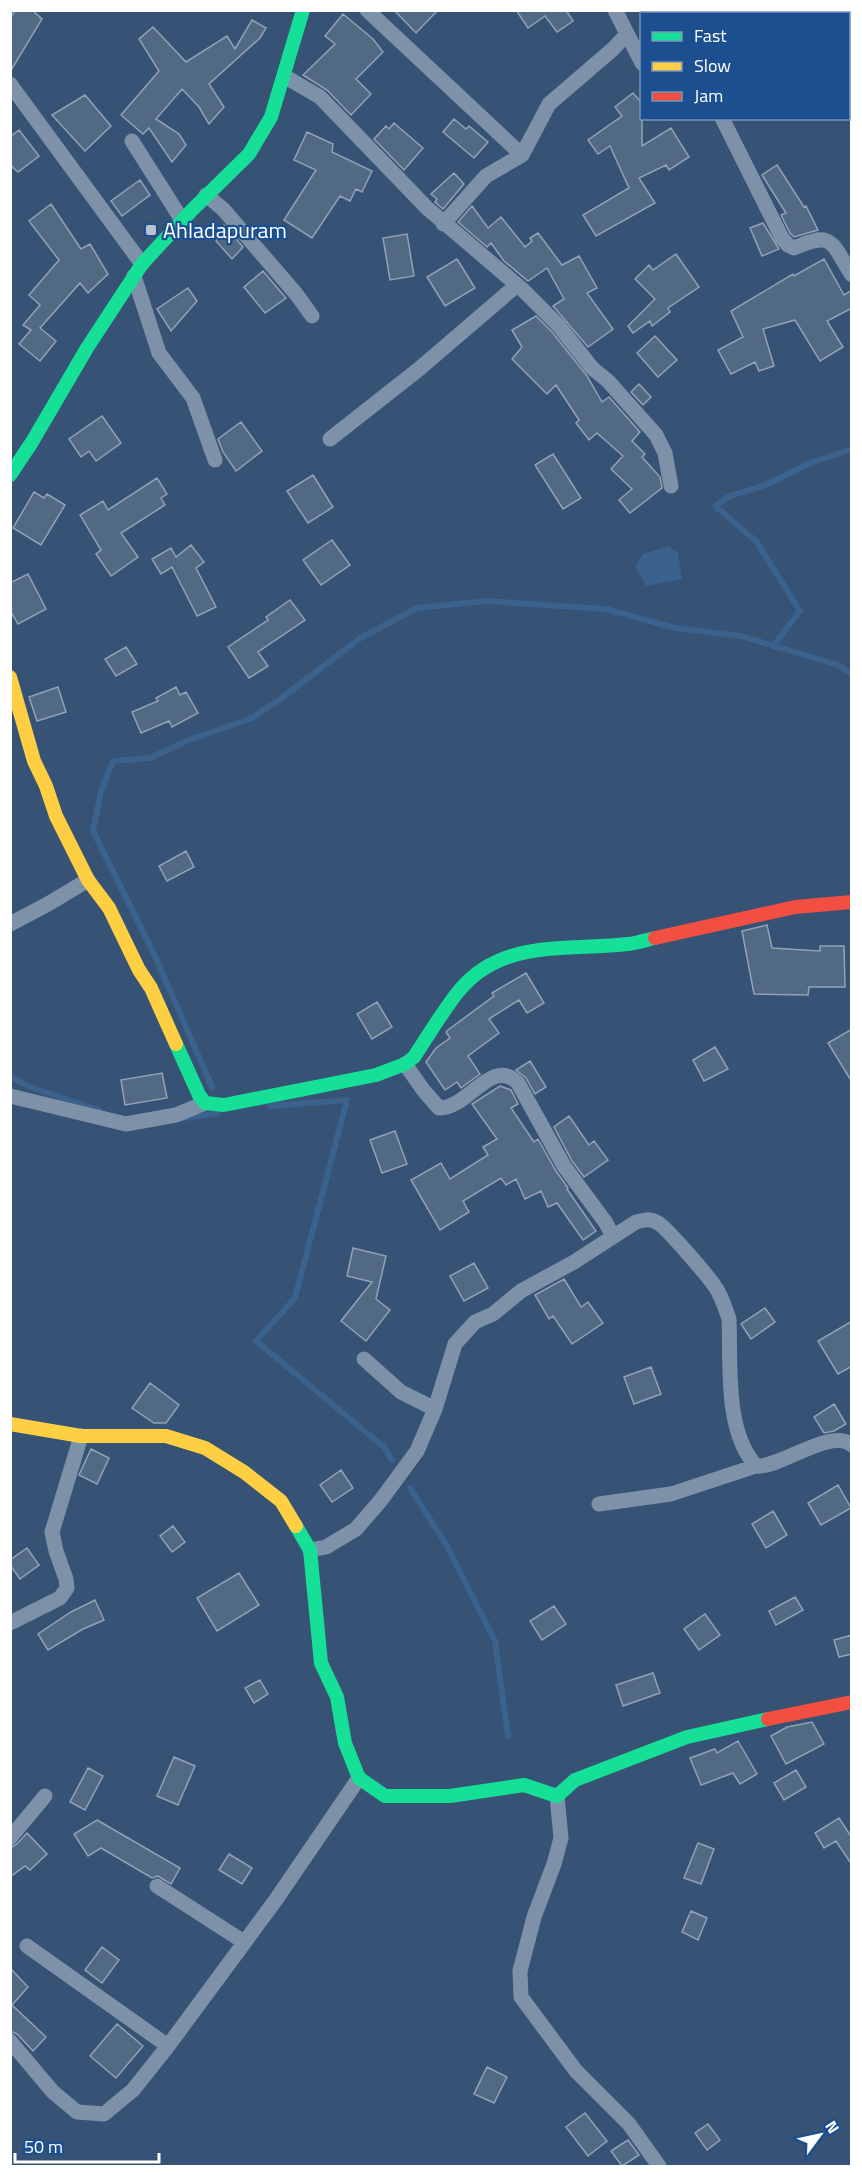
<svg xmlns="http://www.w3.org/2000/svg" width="862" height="2177" font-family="'Titillium Web',sans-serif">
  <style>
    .water { fill: #3b618d }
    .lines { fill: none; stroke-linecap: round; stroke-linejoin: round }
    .stream { stroke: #3b618d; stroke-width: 6 }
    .building { fill: #526984; stroke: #92a2b6; stroke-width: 1.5 }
    .street { stroke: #7d92a8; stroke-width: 15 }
    .fast { stroke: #16e098; stroke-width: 14 }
    .slow { stroke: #ffcf43; stroke-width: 14 }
    .jam { stroke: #f24e42; stroke-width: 14 }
    .poi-dot { fill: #b9c2ce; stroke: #1b4f8f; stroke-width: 2 }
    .labels { text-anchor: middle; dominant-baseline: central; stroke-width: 4.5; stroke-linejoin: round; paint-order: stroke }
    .poi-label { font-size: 22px; fill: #fff; stroke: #1b4f8f; text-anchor: start }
  </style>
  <rect width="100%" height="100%" fill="#365274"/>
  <path class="water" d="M668,546L678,553L682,579L646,586L635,566L643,554Z"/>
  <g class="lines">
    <path class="stream" d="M773,646L800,611L756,541L715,506L730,496L766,485L810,463L852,449
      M10,1077L30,1087L99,1110
      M212,1087L155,956L93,831L101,792L113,761L150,758L189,740L252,718L279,700L359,639L417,608L487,601L606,609L675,628L741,636L838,665L852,674
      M270,1106L347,1100L295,1298L256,1341L384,1447L392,1460
      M184,1118L218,1113
      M410,1488L447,1546L495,1641L508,1736"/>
  </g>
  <path class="building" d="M16,10H32L42,19L10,72V18Z
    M394,10H438L416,33Z
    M516,10H566L573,21L557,32L545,16L528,28Z
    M343,14L373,39L383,52L356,79L371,94L351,115L327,90L303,75L335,44L325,36Z
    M252,20L266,28L260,38L209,84L224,107L209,124L199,107L182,89L156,119L179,134L186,145L172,162L149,128L143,134L121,115L159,71L139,39L153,27L186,62L227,36L235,49Z
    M633,93L642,103V146L671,128L689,157L669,170L666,165L639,178L655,203L596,236L583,215L629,188L610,146L598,154L588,140L622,116L615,107Z
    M85,95L111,126L85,151L52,115Z
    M454,119L466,129L469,126L488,142L474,158L443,132Z
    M394,123L423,148L404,170L374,139L386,126L389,129Z
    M19,130L39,156L18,172L10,165V137Z
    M307,132L333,144L332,152L372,171L362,192L356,189L350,201L340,196L312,238L284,220L316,170L294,160Z
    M777,165L804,207L806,206L818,230L794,237L790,233L781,215L786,213L762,175Z
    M454,173L464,184L443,209L435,202L437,199L431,194Z
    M140,180L150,195L122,216L111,201Z
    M51,204L81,249L90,244L108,274L88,293L80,283L40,328L56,341L40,361L19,344L31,330L23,325L40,305L29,295L59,260L29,221Z
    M472,206L488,228L501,217L525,247L532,241L530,238L538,233L562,265L579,256L597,288L587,293L613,329L588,347L553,306L564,299L547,268L528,281L504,261L491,243L487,247L458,222Z
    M763,223L779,249L762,256L750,228Z
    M224,225L243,247L232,259L216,241Z
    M407,234L414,276L390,280L383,238Z
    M676,254L699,287L668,308L670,312L652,326L650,321L633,333L628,326L655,299L635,279L649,265L653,270Z
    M457,259L475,288L445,306L427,277Z
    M824,259L844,295L852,290V308L827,321L843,347L820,361L795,320L763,329L774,366L759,371L755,362L731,374L718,350L743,337L731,311L793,274L794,276Z
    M263,271L286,298L265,313L244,287Z
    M188,288L197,301L171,331L157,309Z
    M536,316L552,332L587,376L602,402L609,397L640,432L632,441L645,454L642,457L660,477L662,488L630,513L619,500L632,489L611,469L623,456L597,433L589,440L576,423L579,420L556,385L547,394L512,359L522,347L512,330Z
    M655,336L677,360L658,377L637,353Z
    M639,384L651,397L643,405L631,392Z
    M102,416L121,443L96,461L89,451L81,457L69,439Z
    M241,422L262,451L236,471L223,452L218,439Z
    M553,454L581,498L563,509L535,465Z
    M313,475L333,507L308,523L287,491Z
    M157,478L167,494L161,498L165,505L121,533L138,557L111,576L96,554L101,550L80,515L103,501L108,510Z
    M34,492L44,498L47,494L65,505L41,545L13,528Z
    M332,540L350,565L321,585L303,560Z
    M191,545L204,562L196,568L216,607L197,616L172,567L161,574L152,559L171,548L176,557Z
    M28,574L46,609L18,624L10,610V583Z
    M290,600L305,620L258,652L268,666L249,678L228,647L268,620L266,617Z
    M126,647L137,664L116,676L105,659Z
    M58,687L66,712L37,721L29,697Z
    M176,687L180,695L186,692L198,713L172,727L169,721L141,733L132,712L158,701L156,698Z
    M186,851L194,867L167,881L159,866Z
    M767,925L772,948L820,951V946H844L845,987H809L808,995L754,994L742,931Z
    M526,973L544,1003L527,1013L519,1000L489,1019L499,1033L468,1056L480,1074L461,1088L457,1082L445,1090L426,1062L436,1048L450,1038L446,1032L448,1030L494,996L492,993Z
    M377,1002L392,1027L372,1039L357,1014Z
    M852,1029V1082L828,1043Z
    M715,1047L728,1069L704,1081L693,1060Z
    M530,1061L546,1087L535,1094L526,1078L516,1070Z
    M162,1073L167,1098L125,1105L121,1080Z
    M500,1086L511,1090L518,1104L511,1108L534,1142L538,1139L556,1171L568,1188L567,1189L596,1231L583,1240L557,1203L548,1207L541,1191L525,1199L516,1179L506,1185L501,1178L463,1201L469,1212L440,1230L411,1180L441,1163L450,1179L488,1155L483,1147L497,1139L472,1104Z
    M569,1116L589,1145L594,1141L608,1160L584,1177L572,1161L554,1127Z
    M395,1131L407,1164L382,1173L370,1140Z
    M353,1248L386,1256L376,1299L390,1310L366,1341L341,1321L372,1282L347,1276Z
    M474,1263L488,1288L464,1301L450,1276Z
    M564,1279L581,1307L588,1302L603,1323L572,1344L553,1316L549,1319L535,1295Z
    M765,1308L775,1322L751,1339L741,1324Z
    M852,1321V1366L838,1374L818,1341Z
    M651,1367L661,1394L634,1404L624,1377Z
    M150,1383L179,1405L166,1423H154L132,1408Z
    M834,1404L846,1424L834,1431L824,1433L814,1417Z
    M91,1449L109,1458L97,1484L79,1475Z
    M341,1470L353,1488L332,1502L320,1485Z
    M838,1485L851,1508L821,1525L808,1503Z
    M773,1511L787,1535L766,1548L752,1524Z
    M173,1526L185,1542L172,1552L160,1536Z
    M27,1548L39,1565L20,1579L10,1565V1560Z
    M239,1573L259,1605L217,1631L197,1598Z
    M795,1597L803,1610L776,1625L769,1611Z
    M95,1600L104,1620L83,1629L48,1650L38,1634L71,1612Z
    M554,1606L566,1624L542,1640L530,1621Z
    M705,1614L720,1635L699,1650L684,1629Z
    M852,1635V1654L839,1657L834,1640Z
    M653,1673L660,1693L623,1706L616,1685Z
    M260,1680L268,1694L254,1703L245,1688Z
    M812,1722L824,1744L786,1764L771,1736L787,1727Z
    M738,1741L757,1774L740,1784L733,1773L701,1785L690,1758L715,1749L717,1753Z
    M174,1757L195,1766L178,1805L157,1796Z
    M88,1768L103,1776L85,1810L70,1802Z
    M796,1770L806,1787L784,1800L774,1783Z
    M839,1818L852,1838V1865L836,1841L824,1848L815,1833Z
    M97,1820L180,1868L171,1884L158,1876L152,1878L101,1848L88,1856L74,1834Z
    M27,1833L47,1854L30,1870L25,1866L10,1877V1848L17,1844Z
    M698,1843L714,1849L701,1884L684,1878Z
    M229,1854L252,1868L242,1884L219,1870Z
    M691,1911L707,1918L698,1940L682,1932Z
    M102,1947L119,1960L102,1983L85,1970Z
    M10,1968L28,1987L12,2005L46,2037L33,2051L17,2034L10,2031Z
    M117,2024L143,2046L116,2078L90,2056Z
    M487,2067L507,2077L494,2103L474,2094Z
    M585,2113L607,2141L588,2156L566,2127Z
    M708,2124L720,2140L707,2150L695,2133Z
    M628,2140L639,2155L622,2166L611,2151Z"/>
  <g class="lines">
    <path class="street" d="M367,10L522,155
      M615,10L642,63
      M813,14L815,10
      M284,76L320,97L427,208L523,290L559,326L592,368L608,381L656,435L665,453L671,486
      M10,84L142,264
      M722,118L782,238L788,245L794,248C834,230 831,243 852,275
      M132,141L182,220
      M206,195L223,209L297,295L312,316
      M443,224L486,176L522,155L549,104L613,49L627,34
      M134,276L159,353L193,398L215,460
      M330,439L419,369L517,285
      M10,924L48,904L88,880
      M405,1064L424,1091L439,1108C468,1109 492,1056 518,1083L564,1166L606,1223L613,1237
      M10,1096L126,1124L176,1115L205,1103
      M364,1359L401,1392L435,1409
      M599,1504L671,1494L756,1466
      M310,1550L326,1547L356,1529L381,1500L417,1451L435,1409L455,1344L475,1322L493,1314L521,1291L574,1262L636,1222C643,1220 650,1218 658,1223C667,1228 706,1274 714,1285C721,1294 725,1307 729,1319C731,1364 724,1430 756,1466C779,1469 831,1427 852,1445
      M10,1623L60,1598L67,1588L66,1579L56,1551L52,1532L81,1436
      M557,1796L561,1838L554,1864L534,1917L520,1971L521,1997L576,2071L629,2124L659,2166
      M10,1838L45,1796
      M157,1886L244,1942
      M27,1946L168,2046
      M10,2041L53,2092L77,2112L104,2114L133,2090L168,2046L275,1901L359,1778"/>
    <path class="fast" d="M10,475L32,442L87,348L142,264L192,210L249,154L271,117L303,10
      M176,1044L199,1095L205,1103L224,1105L376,1075L405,1064L414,1057C428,1036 442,1012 458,992C501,938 567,951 628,944C637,943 646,940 655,938
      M296,1526L310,1550L321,1663L337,1697L345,1743L359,1778L385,1796H450L524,1785L557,1796L575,1780L687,1737L768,1719"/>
    <path class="slow" d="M10,677L34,761L46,786L56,816L88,880L109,908L139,970L151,988L176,1044
      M10,1424L81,1436H166L205,1448L244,1472L281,1501L296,1526"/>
    <path class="jam" d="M655,938L795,907L852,902
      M768,1719L852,1702"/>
  </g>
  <rect class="poi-dot" x="145" y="224" width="12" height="12" rx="3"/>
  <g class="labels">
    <g class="poi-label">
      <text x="163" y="230">Ahladapuram</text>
    </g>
  </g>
  <rect width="862" height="2177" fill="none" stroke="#ffffff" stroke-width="24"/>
  <rect x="640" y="12" width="210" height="108" fill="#1b4f8f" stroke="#7695bc" stroke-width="1.5"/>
  <rect x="652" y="32" width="30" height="9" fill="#16e098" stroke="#7695bc" stroke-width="1.5"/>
  <text x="694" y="42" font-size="18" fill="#ffffff">Fast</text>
  <rect x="652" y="62" width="30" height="9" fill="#ffcf43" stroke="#7695bc" stroke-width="1.5"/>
  <text x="694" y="72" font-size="18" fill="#ffffff">Slow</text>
  <rect x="652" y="92" width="30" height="9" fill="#f24e42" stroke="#7695bc" stroke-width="1.5"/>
  <text x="694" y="102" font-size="18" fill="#ffffff">Jam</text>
  <g transform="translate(820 2135) rotate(57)" stroke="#1b4f8f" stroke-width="4.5" paint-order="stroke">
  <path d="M0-4.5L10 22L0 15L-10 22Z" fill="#ffffff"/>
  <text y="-9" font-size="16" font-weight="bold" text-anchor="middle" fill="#ffffff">N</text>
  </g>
  <path d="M15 2153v9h144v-9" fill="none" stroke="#ffffff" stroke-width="3"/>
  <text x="24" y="2153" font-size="18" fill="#ffffff" stroke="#1b4f8f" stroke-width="4.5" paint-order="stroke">50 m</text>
</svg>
